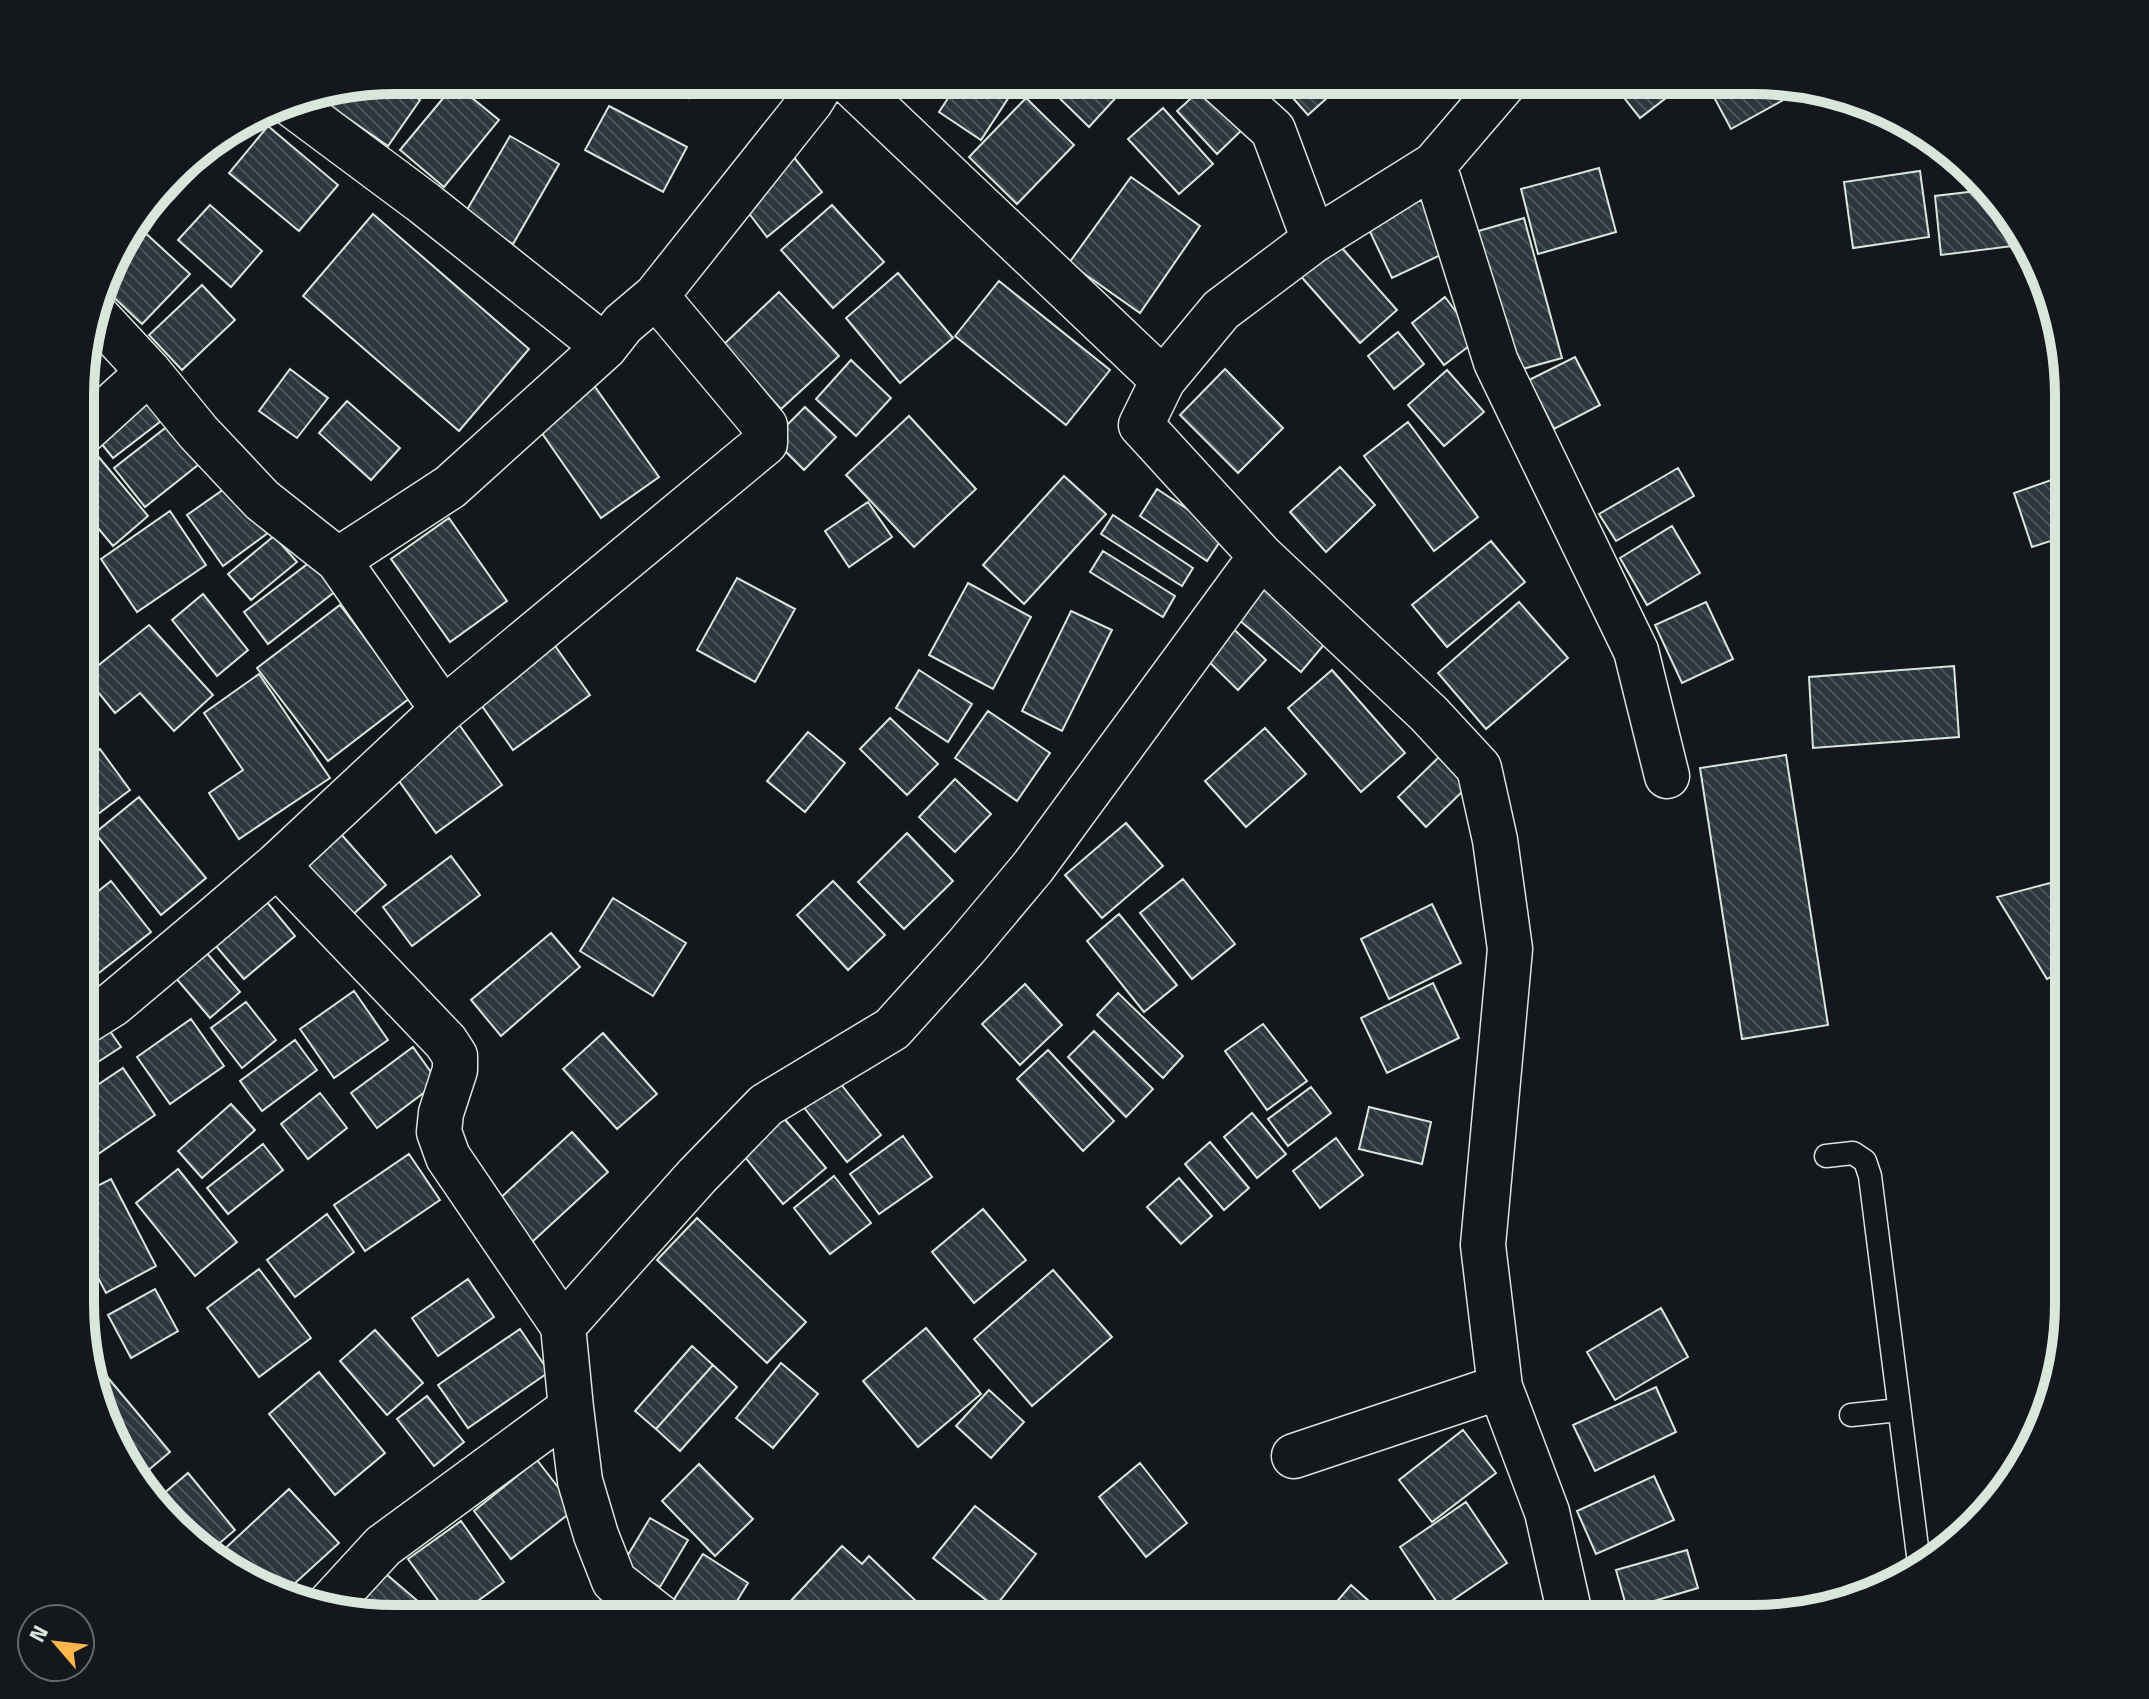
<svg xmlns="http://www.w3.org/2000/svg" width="2149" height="1699" font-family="'Titillium Web',sans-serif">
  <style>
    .building { fill: url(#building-back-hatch); stroke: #d8e6dc; stroke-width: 2 }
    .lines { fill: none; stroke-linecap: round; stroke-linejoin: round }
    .service-casing { stroke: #d8e6dc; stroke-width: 25 }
    .minor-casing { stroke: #d8e6dc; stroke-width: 47 }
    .service { stroke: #14181c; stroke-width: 22 }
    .minor { stroke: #14181c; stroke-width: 44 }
    .rim { fill: none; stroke: #d8e6dc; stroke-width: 10 }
  </style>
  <defs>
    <pattern id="building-back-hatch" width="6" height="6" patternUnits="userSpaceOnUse" patternTransform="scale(2)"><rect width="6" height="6" fill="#2c363c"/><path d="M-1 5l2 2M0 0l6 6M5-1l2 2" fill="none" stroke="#4a5358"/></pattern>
  </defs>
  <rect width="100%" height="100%" fill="#14181c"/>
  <path class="building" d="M660,80H699L688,98Z
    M960,80H1020L981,140L939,112Z
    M1041,80H1132L1089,127Z
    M1277,80H1347L1308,115Z
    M392,81L420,100L388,146L313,94Z
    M1611,81H1688L1640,118Z
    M1714,81H1773L1805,88L1731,129L1707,84Z
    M1209,82L1248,124L1217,154L1177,111Z
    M455,84L499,120L444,187L400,150Z
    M1026,98L1074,145L1017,204L969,157Z
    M609,106L687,147L663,192L585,150Z
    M1163,108L1213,164L1179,194L1128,139Z
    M268,126L338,185L299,231L229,173Z
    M510,136L559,164L513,244L464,215Z
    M206,148L214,155L158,215L149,206L188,158Z
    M792,155L822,192L767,237L738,199Z
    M1599,168L1616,232L1538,254L1521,189Z
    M1920,171L1929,237L1853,248L1844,182Z
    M1131,177L1200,226L1140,313L1069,263Z
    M1417,188L1447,252L1392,278L1362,215Z
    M1985,190L2011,223L2013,246L1941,255L1935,196Z
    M210,205L262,251L231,287L178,240Z
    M832,205L884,262L833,308L781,250Z
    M373,214L529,349L459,431L303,296Z
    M1524,218L1562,358L1512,372L1475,232Z
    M141,229L190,274L142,324L105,289L116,256Z
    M1334,239L1397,310L1360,343L1297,272Z
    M898,273L953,338L900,383L846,318Z
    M999,281L1110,370L1066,425L955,336Z
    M202,285L235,320L182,370L149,335Z
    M779,292L839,356L781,409L722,346Z
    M1445,297L1477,340L1444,365L1412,323Z
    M1398,332L1424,364L1394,389L1368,356Z
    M86,344L96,354L83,369V354Z
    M1575,357L1600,405L1554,429L1529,380Z
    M851,360L891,398L856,436L816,399Z
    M290,369L328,398L297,438L259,411Z
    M1225,369L1283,428L1238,473L1180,415Z
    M1447,370L1484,412L1444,446L1408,405Z
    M588,377L659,477L601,518L532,419Z
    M153,385L174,411L113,458L92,432Z
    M347,401L400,448L371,480L319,433Z
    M805,407L836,437L804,470L773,439Z
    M909,416L976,489L914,547L846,475Z
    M173,422L203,461L145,507L114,468Z
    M1408,422L1478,517L1434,551L1364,456Z
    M87,443L148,516L113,546L82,509L83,446Z
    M1340,467L1375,505L1326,552L1290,512Z
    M1678,468L1694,496L1616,541L1599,514Z
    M2069,474V535L2032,547L2014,493Z
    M1064,476L1106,514L1024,604L983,565Z
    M237,480L272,530L223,566L187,515Z
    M1157,489L1225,534L1207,561L1140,516Z
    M868,502L892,537L849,567L825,531Z
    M170,511L206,565L137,612L101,559Z
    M1113,515L1193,568L1182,586L1101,534Z
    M449,518L507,601L450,642L391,559Z
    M1672,526L1700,573L1647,605L1620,558Z
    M274,536L297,562L251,600L228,574Z
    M1491,541L1525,582L1447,647L1412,605Z
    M1103,551L1175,596L1163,617L1090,572Z
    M322,553L346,583L268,644L244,612Z
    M1258,572L1332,635L1301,672L1226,609Z
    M737,578L795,609L755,682L697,650Z
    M968,583L1031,617L993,689L929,655Z
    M203,594L248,650L217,676L172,620Z
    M1519,602L1568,658L1486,729L1438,673Z
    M1706,602L1733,659L1682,683L1655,625Z
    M340,605L410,698L328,761L257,668Z
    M1071,611L1112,630L1062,731L1022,711Z
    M1223,619L1266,660L1238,690L1195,648Z
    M149,625L213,695L174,731L140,693L115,713L85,676Z
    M553,643L590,695L513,750L477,699Z
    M1954,666L1959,737L1813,748L1809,677Z
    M919,670L972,704L948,742L896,708Z
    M1332,670L1405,753L1361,792L1288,708Z
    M259,674L330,778L239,839L209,793L243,770L204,713Z
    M988,711L1050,753L1017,801L955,758Z
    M453,716L502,785L436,833L387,764Z
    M890,718L938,764L907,795L860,749Z
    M1265,728L1306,774L1246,827L1205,781Z
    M808,732L845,763L805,812L767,781Z
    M100,749L130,790L82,826V763Z
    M1441,755L1470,784L1426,827L1398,797Z
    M1786,755L1828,1025L1742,1039L1700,768Z
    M955,779L991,814L955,852L919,817Z
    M139,797L206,878L161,915L95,833Z
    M1126,823L1163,866L1102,918L1065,875Z
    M333,825L386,885L350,917L297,858Z
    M907,833L953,881L904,929L858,882Z
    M451,856L480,895L412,946L383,907Z
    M2069,878V973L2065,968L2047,979L1997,897Z
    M1183,879L1235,944L1192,979L1140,913Z
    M111,881L151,932L81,987L82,904Z
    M833,881L885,935L848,970L797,915Z
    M262,896L295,936L244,979L210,939Z
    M613,898L686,943L653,996L580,951Z
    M1432,904L1461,963L1389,999L1361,939Z
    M1119,914L1177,985L1144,1012L1087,941Z
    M551,933L580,967L501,1036L471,1000Z
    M205,951L240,992L210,1018L175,977Z
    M1433,983L1459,1038L1387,1073L1361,1018Z
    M1025,984L1062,1025L1020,1065L982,1024Z
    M354,991L388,1040L334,1078L300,1029Z
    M1118,993L1183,1056L1163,1078L1097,1015Z
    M246,1002L276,1040L242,1068L211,1028Z
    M101,1018L121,1047L81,1073V1031Z
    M191,1019L224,1066L170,1104L137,1057Z
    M1263,1024L1307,1081L1267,1110L1225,1051Z
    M1094,1031L1153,1089L1126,1117L1068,1057Z
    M603,1033L657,1094L617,1129L563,1069Z
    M295,1040L317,1070L262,1111L240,1081Z
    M413,1047L438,1082L377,1128L351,1093Z
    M1048,1050L1114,1121L1083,1151L1017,1079Z
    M123,1068L155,1115L88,1161L81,1151V1096Z
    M836,1078L881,1135L847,1162L802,1105Z
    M1311,1087L1331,1113L1288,1146L1268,1119Z
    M320,1093L347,1128L308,1159L281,1124Z
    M231,1104L255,1130L202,1178L178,1151Z
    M1369,1107L1431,1122L1422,1164L1359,1149Z
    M1252,1113L1286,1154L1257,1178L1224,1137Z
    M782,1116L826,1168L783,1204L740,1151Z
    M572,1132L608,1172L532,1242L496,1202Z
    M903,1136L932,1177L879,1214L850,1174Z
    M1336,1138L1363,1175L1320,1208L1293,1171Z
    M1210,1142L1249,1188L1224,1210L1185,1164Z
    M263,1144L283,1170L228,1214L207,1188Z
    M409,1154L440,1200L365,1251L334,1205Z
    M178,1169L237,1242L195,1276L136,1203Z
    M834,1176L871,1223L830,1254L794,1208Z
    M1179,1178L1212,1216L1181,1244L1147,1207Z
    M111,1179L156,1266L106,1293L81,1245V1194Z
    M983,1209L1026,1260L974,1303L932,1252Z
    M327,1214L354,1252L295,1297L267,1260Z
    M697,1218L806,1322L767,1363L657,1260Z
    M259,1269L311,1338L259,1377L207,1308Z
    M1053,1270L1112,1337L1032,1406L974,1339Z
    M468,1279L494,1317L438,1356L412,1318Z
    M155,1289L178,1331L131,1358L108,1315Z
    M1661,1308L1688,1357L1615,1400L1587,1352Z
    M926,1328L981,1394L918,1447L863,1381Z
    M520,1329L549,1372L468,1428L438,1385Z
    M375,1330L423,1383L387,1415L340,1361Z
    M692,1346L713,1365L656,1429L635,1411Z
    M94,1361L170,1452L139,1478L113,1443L91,1363Z
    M781,1363L818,1394L773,1448L736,1418Z
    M713,1365L737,1387L680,1451L656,1429Z
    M319,1372L385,1453L335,1495L269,1414Z
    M1656,1387L1676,1432L1595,1471L1573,1425Z
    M989,1390L1024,1422L991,1458L956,1426Z
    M427,1396L464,1442L434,1466L397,1419Z
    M1463,1430L1496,1473L1432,1522L1399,1480Z
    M537,1460L575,1509L511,1559L474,1511Z
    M1140,1463L1187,1523L1146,1557L1099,1497Z
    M699,1464L753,1519L715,1556L662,1501Z
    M188,1473L235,1530L208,1553L187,1540L156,1500Z
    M1654,1476L1674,1520L1596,1554L1577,1511Z
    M289,1489L339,1543L281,1596L275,1595L229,1566L218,1555Z
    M1466,1502L1507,1563L1441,1608L1400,1547Z
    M975,1506L1036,1554L995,1607L933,1558Z
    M650,1518L688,1540L660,1587L622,1565Z
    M461,1521L504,1582L454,1618H451L408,1559Z
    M842,1546L862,1564L869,1556L919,1604L905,1619H800L786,1606Z
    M1687,1550L1698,1588L1627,1609L1616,1570Z
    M703,1554L748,1583L726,1619L694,1618L671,1604Z
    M385,1573L434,1615L431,1618H376L351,1613Z
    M1351,1585L1389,1619H1322Z"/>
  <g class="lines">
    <g class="service-casing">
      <path id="service" d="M1826,1156L1853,1153L1865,1161L1870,1176L1919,1563
        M1851,1415L1899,1410"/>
    </g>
    <g class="minor-casing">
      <path id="minor" d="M847,80L1163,380
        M1218,80L1273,130L1314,240
        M287,101L424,203L605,347
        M1434,165L1496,362L1636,651L1667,776
        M96,315L149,372L198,432L262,500L338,560L443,710
        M83,432L149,372
        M1261,556L1429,714L1479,768L1495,840L1510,949L1483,1245L1500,1387L1547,1512L1571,1619
        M338,560L450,487L605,347L623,324L656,296L811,101L824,80
        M277,865L446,1042L455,1056V1070L441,1113L439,1132L448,1157L563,1326
        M81,1024L113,1004L214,919L277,865L443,710L765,443V426L656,296
        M571,1408L580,1481L596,1535L614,1581L661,1618
        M1294,1456L1500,1387
        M327,1607L383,1546L571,1408L563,1326L697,1176L766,1105L892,1029L966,947L1033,867L1261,556L1141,425L1163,380L1221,310L1314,240L1434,165L1506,81"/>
    </g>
    <use href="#service" class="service"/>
    <use href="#minor" class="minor"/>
  </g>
  <path d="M0 0H2149V1699H0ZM396 94H1753A302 302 0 0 1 2055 396V1303A302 302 0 0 1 1753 1605H396A302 302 0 0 1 94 1303V396A302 302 0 0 1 396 94Z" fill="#14181c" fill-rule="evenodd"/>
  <path class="rim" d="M396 94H1753A302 302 0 0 1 2055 396V1303A302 302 0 0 1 1753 1605H396A302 302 0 0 1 94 1303V396A302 302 0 0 1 396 94Z"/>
  <g transform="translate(56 1643) rotate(298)"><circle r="38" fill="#14181c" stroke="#626a69" stroke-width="2"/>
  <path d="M0-6L14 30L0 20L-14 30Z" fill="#ffb74d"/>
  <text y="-12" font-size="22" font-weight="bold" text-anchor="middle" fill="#d8e6dc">N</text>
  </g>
</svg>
